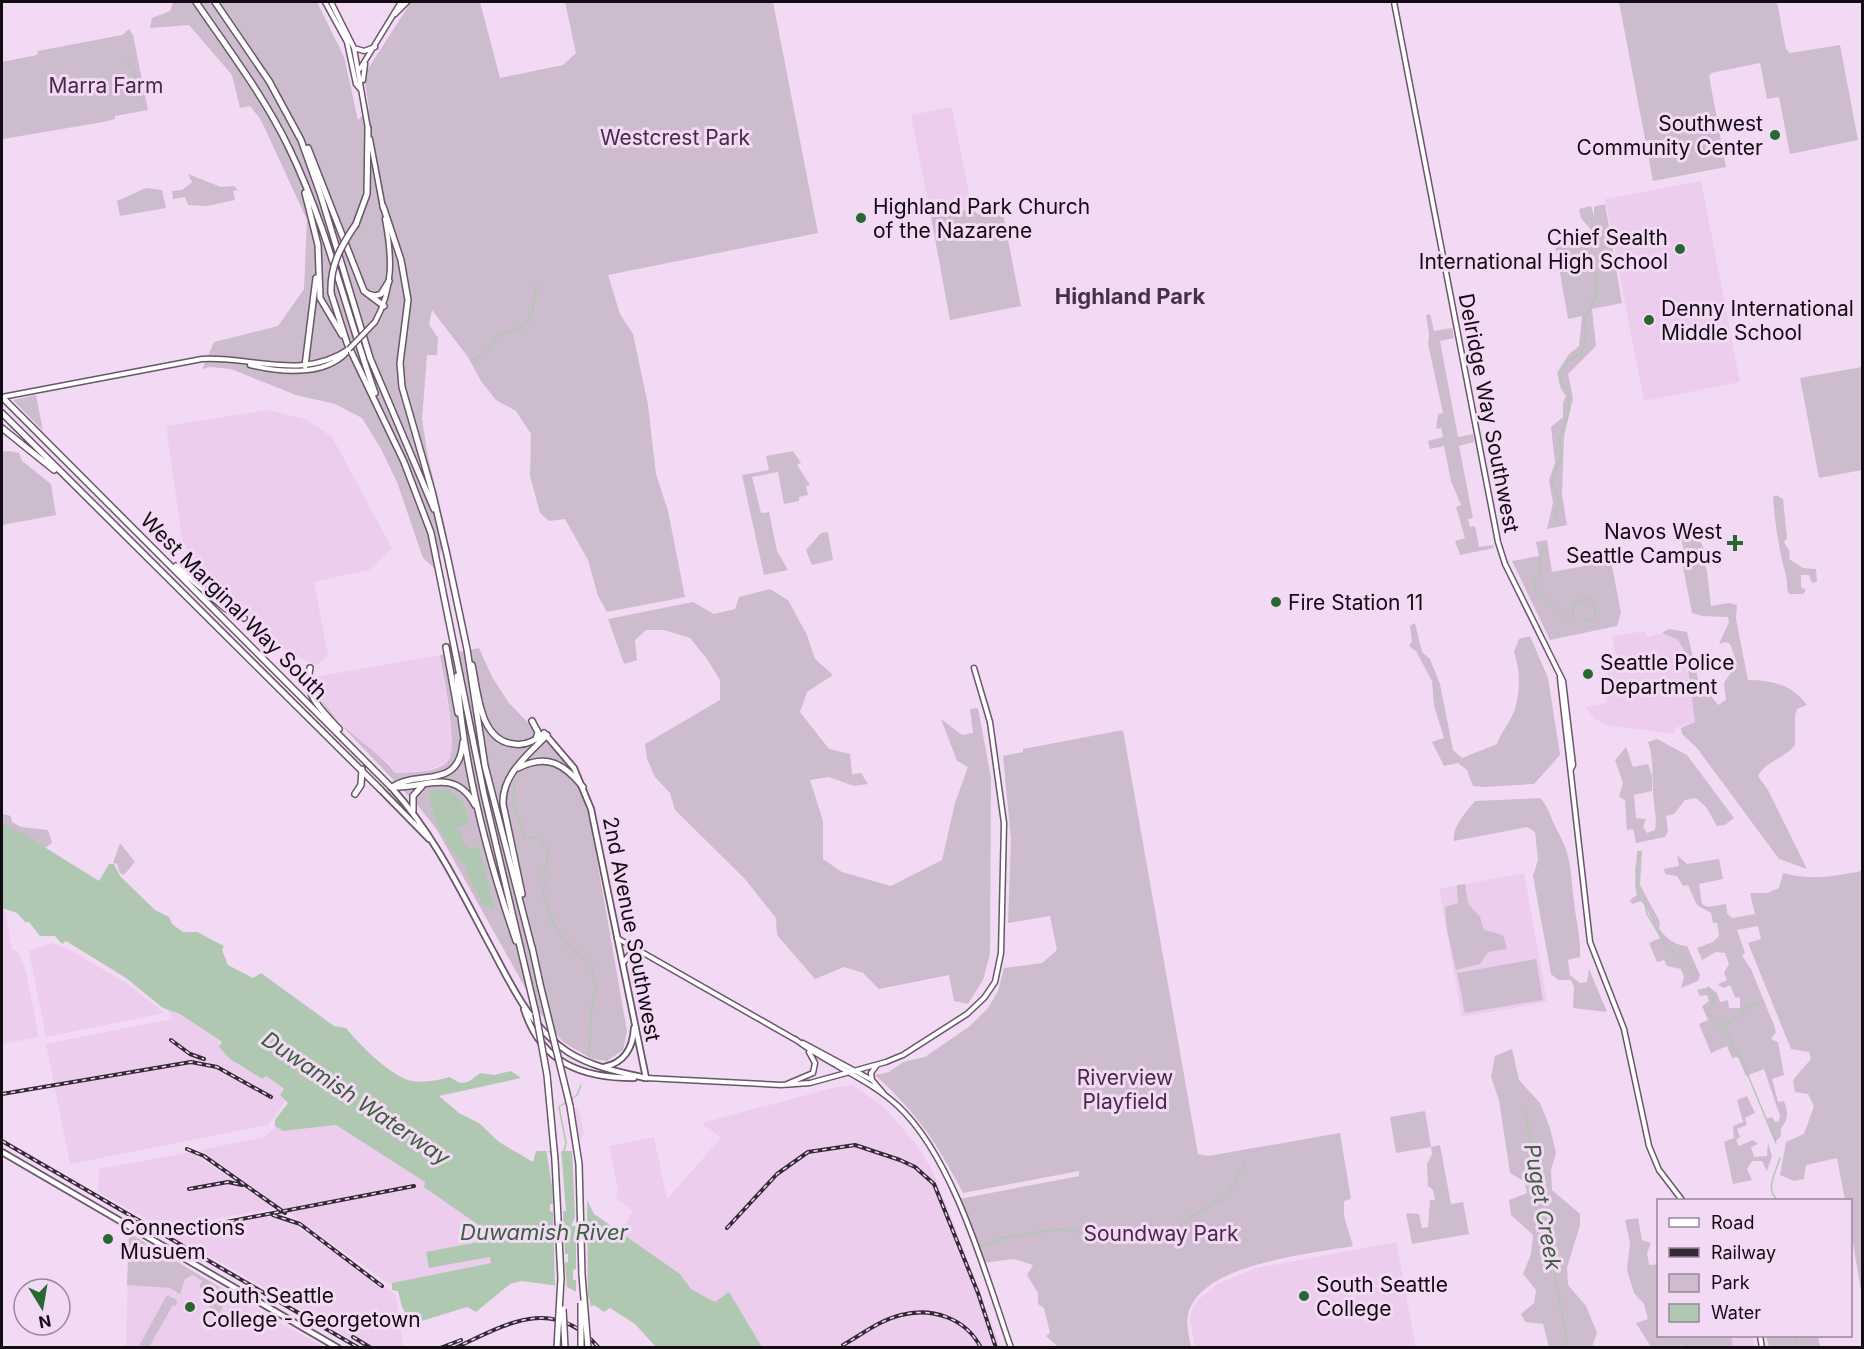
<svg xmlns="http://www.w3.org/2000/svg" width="1864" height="1349" font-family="Inter,sans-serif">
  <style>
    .built { fill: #eccded }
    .green { fill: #ccbccd }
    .water { fill: #b0c8b1 }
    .pier { fill: #f3daf4 }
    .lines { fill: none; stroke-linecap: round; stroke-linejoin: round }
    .stream { stroke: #b0c8b1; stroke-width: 1.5 }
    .secondary-casing { stroke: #6b556b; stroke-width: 7 }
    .primary-casing { stroke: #6b556b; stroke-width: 8 }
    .trunk-casing { stroke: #6b556b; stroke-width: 8 }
    .motorway-casing { stroke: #6b556b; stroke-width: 8 }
    .secondary { stroke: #fff; stroke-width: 4 }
    .primary { stroke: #fff; stroke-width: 4.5 }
    .trunk { stroke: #fff; stroke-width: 4.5 }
    .motorway { stroke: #fff; stroke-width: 5 }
    .rail-casing { stroke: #342a35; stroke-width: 4 }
    .rail { stroke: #f3daf4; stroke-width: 1.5; stroke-dasharray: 4.5; stroke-linecap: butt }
    .secondary-bridge-casing { stroke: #6b556b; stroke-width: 7; stroke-linecap: butt }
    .motorway-bridge-casing { stroke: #6b556b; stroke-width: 8; stroke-linecap: butt }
    .secondary-bridge { stroke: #fff; stroke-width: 4 }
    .motorway-bridge { stroke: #fff; stroke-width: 5 }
    .poi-dot { fill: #286730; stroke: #f3daf4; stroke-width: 2 }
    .labels { text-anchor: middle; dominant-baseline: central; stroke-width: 6; stroke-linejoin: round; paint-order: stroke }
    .park-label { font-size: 21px; fill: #49294a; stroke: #f3daf4 }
    .poi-label { font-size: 21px; fill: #130b14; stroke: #f3daf4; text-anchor: start }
    .street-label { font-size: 21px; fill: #130b14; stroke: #f3daf4 }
    .neighbourhood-label { font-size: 22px; font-weight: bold; fill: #463247; stroke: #f3daf4 }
    .water-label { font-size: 22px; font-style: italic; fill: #3a5f3c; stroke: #f3daf4 }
  </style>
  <rect width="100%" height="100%" fill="#f3daf4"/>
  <path class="built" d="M952,107L972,209L931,217L911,115Z
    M1701,181L1740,382L1644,401L1605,199Z
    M268,410L305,419L332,437L392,548L369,570L314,582L328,656L317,665L296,657L278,645L191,558L182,538L166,426Z
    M1646,631L1647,637L1662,633L1678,640L1685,654L1695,722L1675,728V734L1607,725L1595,719L1585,707L1606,703L1604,681L1616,656L1612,636Z
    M440,655L450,718L452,754L448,761L430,770L395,773L389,763L346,729L314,689V677Z
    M1524,873L1547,1002L1462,1017L1439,889Z
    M2,908L5,910L12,950L18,951L26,972L39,1037L2,1044Z
    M52,943L72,951L126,983L165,1013L46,1037L29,951Z
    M166,1008L180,1014L222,1043L219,1047L241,1067L262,1079L266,1076L284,1090L280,1095L286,1101L268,1125L70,1164L46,1044L172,1019Z
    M853,1085L885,1108L915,1143L933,1171L1001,1347H762L729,1293L715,1302L691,1289L680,1274L619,1233L633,1211L616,1198L618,1191L609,1146L654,1137L667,1199L721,1138L702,1123L836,1087Z
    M578,1108L585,1135H581L582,1138L570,1140L567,1110Z
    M336,1125L425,1182V1187L491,1235L488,1240L426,1252L429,1268L491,1257V1263L389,1284L200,1150L265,1137L275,1126L283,1131Z
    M191,1152L275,1208L164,1229L98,1192L99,1169Z
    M267,1217L285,1218L396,1295L403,1347H364L229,1267L174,1239L179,1234Z
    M129,1233L290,1328L323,1347L126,1348Z
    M1396,1242L1416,1347H1195L1190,1320L1192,1310L1198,1300L1217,1284L1256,1268Z
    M1677,1336H1752L1755,1347H1680Z"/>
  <path class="green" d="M173,2H317L344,57L358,120L369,109L364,75L411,2H480L500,78L563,65L576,53L565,2H773L818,233L608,275L620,314L633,334L648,405L656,474L668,511L685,597L607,612L598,596L588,560L565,519L549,521L540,513L530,476L531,434L516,411L496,400L481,381L468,357L432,310L429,324L438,338L437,355H427L422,419L428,457L447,535L434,568L423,558L397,482L381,449L362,418L335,404L296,395L231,369L210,367L202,369L214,342L278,326L304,289L307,220L261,120L250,106L240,108L232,75L189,25L150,28L152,18L170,11Z
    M1619,2H1777L1786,49L1790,53L1840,45L1858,140L1790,154L1779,97L1767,99L1760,63L1711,73L1709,76L1726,167L1653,181Z
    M129,29L133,35L148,110L115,116V119L103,122L3,139L2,62L37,55L38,51L122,35Z
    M188,174L221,187L234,186L238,190L233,191L235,200L207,206L188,205L185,197L173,199L172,191L182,190L192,182Z
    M146,188L162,190L166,208L120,216L117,201Z
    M1605,204L1622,303L1592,309L1596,346L1568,374L1573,398L1564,437L1562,495L1567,525L1547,529L1553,503L1549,480L1555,463L1551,427L1563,417V403L1566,396L1561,389L1557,373L1569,354L1579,346L1582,316L1568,319L1555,244L1597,233L1596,230H1591L1581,218L1579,209L1591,206L1594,216V207Z
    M972,209L978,214L1002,209L1021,306L950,320L931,217Z
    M1430,314L1434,331L1452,328L1454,338L1440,341L1458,437L1473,434L1474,442L1459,446L1473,518L1468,519L1470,527L1475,526L1479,547L1493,545L1494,548L1460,555L1455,541L1465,538L1456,507L1461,505L1451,481L1444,446L1430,449L1428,441L1443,437L1441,428L1436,429L1438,414L1443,413L1428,344L1429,333L1426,315Z
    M1862,367V470L1819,478L1800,378Z
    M36,395L43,431L13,400Z
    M10,451L19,453L22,461L51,484L56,515L2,525V452Z
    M793,451L801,463L797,465L810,485L806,486L808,495L799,497V501L784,504L778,472L752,477L761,513L769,512L777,551L788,570L764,575L742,475L769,470L766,456Z
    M1776,495L1783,499L1787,538L1784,542L1790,552L1789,559L1803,568L1816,569L1817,582L1812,583L1809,575H1801V587L1806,590L1803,594H1789C1786,588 1788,583 1786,576C1779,550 1775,525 1773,497Z
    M1679,525L1693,526L1704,549L1701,552L1707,571L1711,606L1729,603L1737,605L1736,619L1748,680C1773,680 1792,685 1807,705L1797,709L1795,716V745C1784,759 1766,761 1758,776L1768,790L1807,869L1779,859L1697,748L1682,734L1681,728L1695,722L1686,654L1678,640L1662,633L1669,629L1687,632L1698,679L1718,705L1726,700L1724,683L1737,663L1730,644L1726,642L1719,644L1729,622L1728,617L1702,616L1692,613L1683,567L1685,561L1681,534L1675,529Z
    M828,532L833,560L812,565L806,550L821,533Z
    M1547,540L1552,572L1611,561L1621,613L1617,626L1550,640L1512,561L1539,556L1536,542Z
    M770,589L788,600L807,635L815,659L833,675L807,692L800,712L829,749L850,754L852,774L861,773L868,784L854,786L829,777L810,780L823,821V859L842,872L891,886L942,860L955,803L968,767L957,761L941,719L962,735L973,733L970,709L978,708L991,778L990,954L983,980L968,1004L954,1001L949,975L879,989L863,973L844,967L815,979L777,935L776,918L745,879L675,810L670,793L655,777L647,759L645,744L720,700V680L707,659L690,638L664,630H646L635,640L637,660L624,664L608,619L693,602L714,614L735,609L739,597Z
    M1415,623L1422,652L1430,659L1440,684L1453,750L1462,758L1497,744C1500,734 1506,728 1511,718C1521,699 1521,671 1514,652L1519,639L1530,636L1548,678L1560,755L1534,784L1484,787L1473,786L1467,770L1458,763L1444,766L1432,742L1444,738L1434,706L1432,681L1416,651L1409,646L1412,641L1410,626Z
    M479,648L492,677L509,703L564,760L583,798L591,826L627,1031L623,1050L607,1061L592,1059L563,1042L537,1009L437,830L419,807L345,729L313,689L314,677C314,717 376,745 395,773C411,772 436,774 448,761C459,749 443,673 440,655Z
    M1123,730L1198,1154L1208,1156L1340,1133L1351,1199L1344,1201V1216L1353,1246C1311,1254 1205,1263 1189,1311C1185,1323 1189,1335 1191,1347H1058L1046,1336L1050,1333L1044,1308L1038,1304V1293L1027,1275L1033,1265L1014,1259L982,1263L959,1199L1079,1176V1171L963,1193C937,1143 917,1113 875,1075L889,1072L903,1062L925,1057L970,1026L988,1008L998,991L1004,968L1042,963L1057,950L1050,916L1008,923L1011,839L1003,756L1023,752V749Z
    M1657,739L1687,755L1734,818L1725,825L1717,826L1706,807L1696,798L1685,800L1674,814L1666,816L1668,831L1665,837L1636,843L1633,829L1627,830L1625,800L1619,797L1623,783L1615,760L1626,747L1633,767L1648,764L1652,776V791L1634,795L1636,818L1646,819L1643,827L1647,833L1655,830C1657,820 1655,813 1654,803C1651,782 1655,761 1648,742Z
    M1540,798C1550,809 1549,814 1555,826C1572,857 1570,867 1574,902C1576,921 1581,938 1580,957L1568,960L1570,975L1580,983L1587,982L1589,969L1607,1012L1573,1008L1574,987L1571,980H1558L1551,974L1533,876L1538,860L1535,832L1527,827L1454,841C1452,827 1466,812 1475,801Z
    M2,814L11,816L12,822L21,827L48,830L52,843L45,848L2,823Z
    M120,843L135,862L124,875L120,873L117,864L113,863Z
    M1637,851H1642V854L1640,885L1660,922L1659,928C1664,937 1676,946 1687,946L1700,975L1698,981L1681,988L1684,977L1681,969L1667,966L1664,960L1657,962L1649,943L1660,938L1645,905L1641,901L1632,904L1630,900L1637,895L1635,887Z
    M1677,855L1687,864L1719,859L1723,879L1699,884L1702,904L1707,907L1726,904L1727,913L1732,918L1755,914L1750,893H1767L1779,888L1783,873C1811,881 1835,876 1862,871V1297L1851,1231L1850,1200H1845L1837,1158L1806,1165L1804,1179L1794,1181L1780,1175L1786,1142L1804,1134L1814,1106L1808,1094L1795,1092L1793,1080L1811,1059L1809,1052L1791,1049L1748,943L1761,939L1758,926L1737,930L1745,953L1742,956L1751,969L1774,1025L1776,1032L1771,1039L1778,1042L1784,1075L1772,1079L1778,1102L1784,1101C1788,1112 1789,1119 1781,1128V1136L1775,1142L1766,1119L1772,1117L1775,1122L1779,1121L1780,1116L1764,1069L1746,1076L1738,1057L1732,1058L1727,1046L1711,1053L1699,1024L1708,1020L1702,1006L1709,1001L1707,995L1700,996L1697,990L1709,987L1717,993L1720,1002L1728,1000L1729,1008H1740V998L1735,997L1730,985L1723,988L1718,984L1727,980L1724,973L1729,964L1725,953L1716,952L1702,960L1697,948L1713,942L1719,936L1717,923H1713L1711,913L1697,905L1688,885L1683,886L1677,876L1665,874L1664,869L1679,866Z
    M1465,884L1468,903L1480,917L1484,930L1503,935L1507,949L1488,952L1480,964L1456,970L1447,929L1445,907L1458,903L1457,885Z
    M1536,959L1543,1000L1465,1013L1457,973Z
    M1512,1049L1519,1080L1540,1103L1550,1128L1556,1153L1551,1170L1552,1190L1580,1214V1225L1567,1268L1568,1285L1586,1306L1597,1333L1592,1347H1549L1543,1324L1525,1322L1521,1314L1534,1303L1536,1290L1523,1274L1531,1254L1533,1235L1511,1215L1509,1200L1527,1193L1524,1181L1510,1173L1499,1100L1491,1077L1495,1056Z
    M1747,1096L1755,1113L1745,1118L1747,1125L1737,1129L1740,1137L1736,1140L1739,1146L1753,1140L1758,1144L1751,1147L1754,1157L1767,1156L1768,1143L1772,1156L1767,1171L1762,1161H1752L1747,1169L1752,1180L1733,1184L1724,1142L1734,1138L1733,1126L1743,1122L1737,1100Z
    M1425,1111L1431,1147L1440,1145L1451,1204L1463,1202L1469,1234L1412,1244L1406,1213L1419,1214L1422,1228L1428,1227L1430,1200H1435L1433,1190L1428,1186L1427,1164L1432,1154L1431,1147L1396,1153L1390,1117Z
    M1638,1218L1642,1240L1651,1243L1647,1253L1649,1265L1658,1264V1336H1731L1733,1347H1686L1681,1344L1682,1347H1651L1636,1323L1648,1319L1644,1304L1634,1293L1627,1270L1630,1243L1625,1220Z
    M129,1233L234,1296L229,1304L225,1302L220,1313L199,1301L209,1305L215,1296L199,1287L202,1281L193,1275L185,1279L180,1294L170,1288L127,1285Z
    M167,1295L177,1300L176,1306L173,1305L149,1347H136L139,1346Z
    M1766,1336H1818L1820,1347H1769Z"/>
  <path class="water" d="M447,790C462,797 468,807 468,825L457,827L466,846L472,849L479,846L495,909L483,905L467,874V867C451,858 428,808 429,791Z
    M2,823L22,833L99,881L109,864H114L120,876L155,910L169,917L172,924L183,932H197L224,946L222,950L228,965L253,978L261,973L334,1026L346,1028C359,1044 391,1077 412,1081C424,1083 439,1080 450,1077C463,1087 468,1083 480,1073L494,1075L511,1071L521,1078L439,1096L459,1113L479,1123L499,1142L533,1162L536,1151H579L583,1192L594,1214L680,1274L691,1289L715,1302L729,1292L762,1347H656L635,1324L610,1308L604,1312L594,1305L591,1307L589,1298L567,1287L521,1281L510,1284L476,1312L467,1307L412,1324L402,1307L398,1291L392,1290V1283L491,1263L490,1257L429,1268L426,1252L488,1240L491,1234L424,1187L425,1182L336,1125L283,1131L275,1126V1120L288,1103L280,1095L284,1089L266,1076L262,1079L230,1059L219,1047L222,1042L180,1014L163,1008L126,978L66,941L62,944L55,936H40L29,922H25L17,913L2,908Z"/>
  <path class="pier" d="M546,1148L551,1155V1148H561L566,1211H563L565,1254H568V1262L565,1263L567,1290H555L553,1212L550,1211V1204H553L552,1186Z
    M572,1148L582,1151L587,1196L588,1308L584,1300L576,1295V1280H573V1270L576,1269V1226H571L575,1217Z"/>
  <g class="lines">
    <path class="stream" d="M126,60L134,71L139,96
      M473,360L484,354L499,334C534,328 533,316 536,285
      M1564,368L1567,362L1582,353L1586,334L1584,320L1597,294L1595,273L1584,243
      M1555,520L1559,499L1552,482L1561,456L1560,435L1568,415L1569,398L1566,388L1560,383L1562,373
      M1544,545L1539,563L1540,571L1534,581L1535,591L1569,617
      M1573,615V603L1589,599L1595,607V617L1586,621L1590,622
      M515,784L513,799L525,838L538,837L548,849L546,868L540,869L539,872L547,880L542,893C556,930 558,941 591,964L596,988L591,1014L589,1056
      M1640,852L1636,869L1639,898L1645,904L1647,914L1664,942L1699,974
      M1708,987L1714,998L1708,1013L1731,1039V1043L1740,1056L1776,1143
      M1726,1034V1024L1740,1016L1746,1006L1762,1002
      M1525,1108L1561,1307
      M564,1151L566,1143L559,1107L577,1095L581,1085
      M1778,1200C1764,1190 1776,1172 1780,1158
      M979,1247L1002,1238L1058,1229L1107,1237L1110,1243L1159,1237L1172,1233L1192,1216L1227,1196L1245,1162
      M1562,1312L1568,1348
      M1795,1336L1797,1341"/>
    <g class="secondary-casing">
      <path id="secondary" d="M325,2L347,42L356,84L361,90
        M331,2L354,48L368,129
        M1394,2L1498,542L1505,564L1563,681L1573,765L1571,769
        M395,14L407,2
        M354,48L364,51L375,47
        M360,69L401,2
        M363,80L365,64
        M370,139L383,208
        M375,322C394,288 392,256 385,219
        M250,365C278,372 323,377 346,353
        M2,397L202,359C252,356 302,381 349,349
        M1560,678L1590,942L1624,1029L1649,1146L1659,1170L1682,1200
        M617,938L796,1040
        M623,963L630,954L640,953
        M795,1039C827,1064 868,1078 898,1106C954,1158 986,1276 1011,1348
        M803,1043L872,1080L884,1094
        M646,1078L781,1085L810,1083L886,1062L903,1055L967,1014L984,998L995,982L1001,953L1004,823L990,722L974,668
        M872,1080L871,1073L877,1065
        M787,1084L813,1073L815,1063L809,1052
        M1760,1336L1762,1348"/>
    </g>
    <g class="primary-casing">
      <path id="primary" d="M545,734L574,768L591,809L646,1078
        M2,1152L338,1348"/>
    </g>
    <g class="trunk-casing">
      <path id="trunk" d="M391,787C432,832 458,885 486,938C508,978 528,1026 568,1052C592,1067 619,1072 646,1078
        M380,789L429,839
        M524,1009C541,1063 582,1078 634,1078
        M604,1067C624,1063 633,1048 634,1028"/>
    </g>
    <g class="motorway-casing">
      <path id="motorway" d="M196,2C228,49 264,96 289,148C327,226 346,312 375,393
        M215,2L269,81L301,140L321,196L370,358L434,509
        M308,148L364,291L384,306
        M305,193L318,245L320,298L342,335
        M383,206L401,260L408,300L400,363L402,387L432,491L447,555L467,649L485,766L532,948
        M356,224L367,194L368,128
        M331,293L347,343L404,462L431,533L484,794L536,1014
        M368,294L375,296L381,294L389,281
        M305,366L316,278
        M2,397L391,787
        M2,413L380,789
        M2,428L54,470
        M176,566L225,608L244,618
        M446,647L458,713
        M472,665C478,691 479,741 514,744C526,746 535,741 544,733
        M310,668C303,696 322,710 339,729
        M457,676C463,766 487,856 516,941
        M532,721L538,732L536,739
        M518,768C547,753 564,764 583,787
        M391,787C424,789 454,766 475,805
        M392,787C419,769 459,791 463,742
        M355,794L361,785L362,769
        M413,811V796L422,786
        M522,894L503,804C502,774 528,755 547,735
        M532,947L540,984
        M570,1106L579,1164L582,1275
        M555,1160L561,1278"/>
    </g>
    <use href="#secondary" class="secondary"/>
    <use href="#primary" class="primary"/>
    <use href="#trunk" class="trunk"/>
    <use href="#motorway" class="motorway"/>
    <g class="rail-casing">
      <path id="rail" d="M171,1040L190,1054L204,1059
        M2,1094L191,1062L217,1067L271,1097
        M2,1141L359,1348
        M187,1149L204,1156L285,1213
        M189,1189L228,1182L242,1185
        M273,1215L300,1224L382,1286
        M727,1228L777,1174L808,1152L855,1145L900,1160L915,1167L934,1184L978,1293L996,1348
        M159,1231L174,1232L414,1186
        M353,1337L371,1348
        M843,1345C861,1335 880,1320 901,1315C932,1307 966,1318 981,1348
        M440,1348L461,1340
        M455,1348C505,1325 553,1294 599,1348"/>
    </g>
    <use href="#rail" class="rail"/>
    <g class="secondary-bridge-casing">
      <path id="secondary-bridge" d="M349,349L375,322"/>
    </g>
    <g class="motorway-bridge-casing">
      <path id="motorway-bridge" d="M331,293C330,265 341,246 356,224
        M540,984L570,1106
        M536,1014L547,1075L555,1160
        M582,1275L588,1348
        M563,1309L565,1348
        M557,1348L561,1278
        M581,1348V1303"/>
    </g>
    <use href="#secondary-bridge" class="secondary-bridge"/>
    <use href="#motorway-bridge" class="motorway-bridge"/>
  </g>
  <g class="poi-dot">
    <circle cx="1775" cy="135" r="6"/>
    <circle cx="861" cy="218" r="6"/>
    <circle cx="1680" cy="249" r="6"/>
    <circle cx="1649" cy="320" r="6"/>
    <path d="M1732 534h6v6h6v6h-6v6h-6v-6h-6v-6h6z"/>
    <circle cx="1276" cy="602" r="6"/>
    <circle cx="1588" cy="674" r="6"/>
    <circle cx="108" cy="1239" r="6"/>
    <circle cx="1304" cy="1296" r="6"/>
    <circle cx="190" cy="1307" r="6"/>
  </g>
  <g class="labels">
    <g class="park-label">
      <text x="106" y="85">Marra Farm</text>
      <text x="675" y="137">Westcrest Park</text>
      <text x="1125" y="1077">Riverview<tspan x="1125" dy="24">Playfield</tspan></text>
      <text x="1161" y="1233">Soundway Park</text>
    </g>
    <g class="poi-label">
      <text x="1763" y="123" text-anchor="end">Southwest<tspan x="1763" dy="24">Community Center</tspan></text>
      <text x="873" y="206">Highland Park Church<tspan x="873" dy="24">of the Nazarene</tspan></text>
      <text x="1668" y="237" text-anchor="end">Chief Sealth<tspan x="1668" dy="24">International High School</tspan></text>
      <text x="1661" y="308">Denny International<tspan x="1661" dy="24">Middle School</tspan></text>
      <text x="1722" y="531" text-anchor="end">Navos West<tspan x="1722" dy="24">Seattle Campus</tspan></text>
      <text x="1288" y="602">Fire Station 11</text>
      <text x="1600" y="662">Seattle Police<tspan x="1600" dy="24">Department</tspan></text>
      <text x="120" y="1227">Connections<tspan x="120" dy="24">Musuem</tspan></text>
      <text x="1316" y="1284">South Seattle<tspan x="1316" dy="24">College</tspan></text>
      <text x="202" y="1295">South Seattle<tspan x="202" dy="24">College - Georgetown</tspan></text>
    </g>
    <g class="street-label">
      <text transform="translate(1489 413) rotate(79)">Delridge Way Southwest</text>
      <text transform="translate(234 606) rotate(45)">West Marginal Way South</text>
      <text transform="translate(632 929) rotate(79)">2nd Avenue Southwest</text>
    </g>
    <g class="neighbourhood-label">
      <text x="1130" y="296">Highland Park</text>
    </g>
    <g class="water-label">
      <text transform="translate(356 1098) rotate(34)">Duwamish Waterway</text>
      <text transform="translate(1543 1207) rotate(80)">Puget Creek</text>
      <text x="544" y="1232">Duwamish River</text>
    </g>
  </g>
  <rect width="1864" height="1349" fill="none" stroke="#130b14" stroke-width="6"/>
  <rect x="1657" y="1199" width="195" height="138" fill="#f3daf4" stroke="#99879a" stroke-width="1.5"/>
  <rect x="1669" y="1218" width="30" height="9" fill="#ffffff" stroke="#99879a" stroke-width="1.5"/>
  <text x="1711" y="1229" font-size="18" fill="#130b14">Road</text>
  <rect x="1669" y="1248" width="30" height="9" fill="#342a35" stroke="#99879a" stroke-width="1.5"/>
  <text x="1711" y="1259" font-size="18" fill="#130b14">Railway</text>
  <rect x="1669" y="1274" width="30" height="18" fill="#ccbccd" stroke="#99879a" stroke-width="1.5"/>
  <text x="1711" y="1289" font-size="18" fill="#130b14">Park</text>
  <rect x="1669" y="1304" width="30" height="18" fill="#b0c8b1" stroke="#99879a" stroke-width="1.5"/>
  <text x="1711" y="1319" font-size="18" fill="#130b14">Water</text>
  <g transform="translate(42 1307) rotate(169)"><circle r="28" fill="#f3daf4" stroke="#99879a" stroke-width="1.5"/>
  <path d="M0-4.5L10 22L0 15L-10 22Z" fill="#286730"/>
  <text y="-9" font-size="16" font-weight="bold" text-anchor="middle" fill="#130b14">N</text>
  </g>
</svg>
